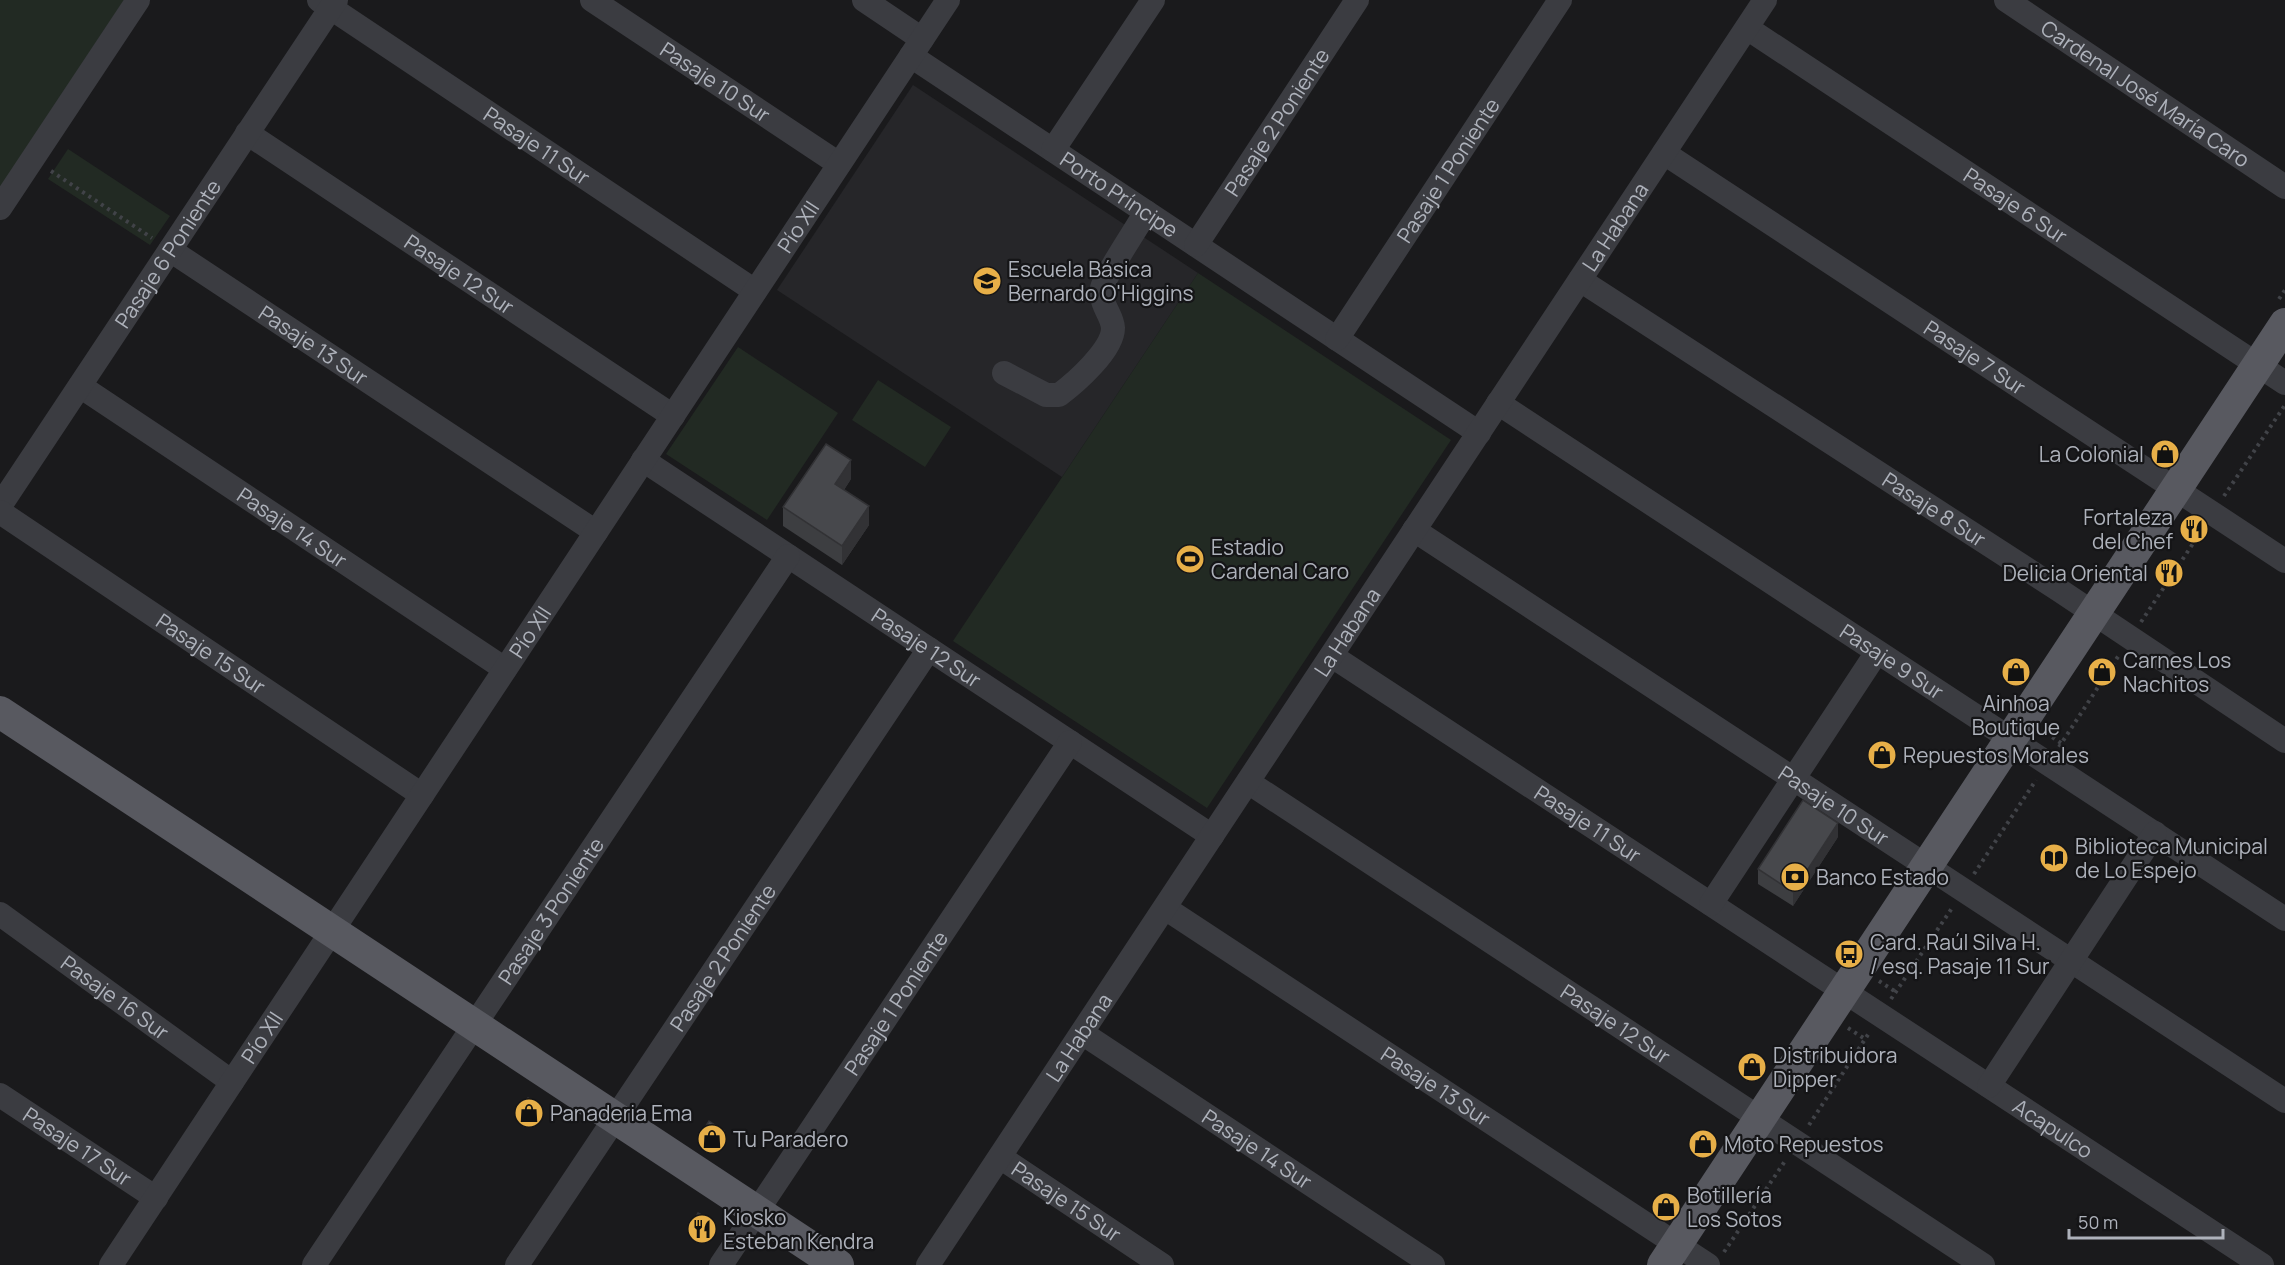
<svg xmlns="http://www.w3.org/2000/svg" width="2285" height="1265" font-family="Manrope,sans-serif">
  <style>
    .built { fill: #262629 }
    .green { fill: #222a23 }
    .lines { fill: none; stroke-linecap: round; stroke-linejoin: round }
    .path { stroke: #414348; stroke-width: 4; stroke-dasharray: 3 4.5; stroke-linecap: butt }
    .minor { stroke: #3b3c41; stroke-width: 24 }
    .major { stroke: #585960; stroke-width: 32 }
    .wall { fill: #3d3e41 }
    .shaded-wall { fill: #323235 }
    .building { fill: #47484c; stroke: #323235; stroke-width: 1.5 }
    .labels { text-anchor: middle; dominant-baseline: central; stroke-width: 4.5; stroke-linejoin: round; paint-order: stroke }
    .street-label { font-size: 21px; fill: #aeb2bb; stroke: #151517 }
    .poi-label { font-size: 21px; fill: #aeb2bb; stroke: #151517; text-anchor: start }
  </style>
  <rect width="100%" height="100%" fill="#1a1a1c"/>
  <path class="built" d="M913,85L1198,273L1062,477L777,290Z"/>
  <path class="green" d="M0,0H124L0,188Z
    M68,149L170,216L150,245L48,179Z
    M1198,273L1451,440L1207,808L953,641Z
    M738,347L838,413L767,520L666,454Z
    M878,380L951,427L925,467L852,420Z"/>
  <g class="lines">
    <path class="path" d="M51,171L152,238
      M2279,299L2285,290
      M2224,496L2285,405
      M2141,622L2202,530
      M2046,733L2061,743
      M2059,747L2119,655
      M1974,874L2036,780
      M1879,981L1896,992
      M1891,999L1952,908
      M1848,1028L1865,1039
      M1809,1125L1869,1033
      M1724,1252L1785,1161"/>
    <g class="minor">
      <path id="s1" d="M319,0L755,291"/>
      <path id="s2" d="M592,0L839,164"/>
      <path d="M864,0L922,39"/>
      <path id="s3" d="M2006,0L2285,187"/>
      <path id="s4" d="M1747,28L2285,383"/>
      <path id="s5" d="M911,56L1479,433"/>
      <path id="s6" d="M247,133L673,416"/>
      <path d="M1053,150L1153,0"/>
      <path id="s7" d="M1664,153L2285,561"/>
      <path d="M0,208L138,0"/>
      <path id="s8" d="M1196,245L1357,0"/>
      <path id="s9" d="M170,250L596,532"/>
      <path id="s10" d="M1580,280L2059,590L2285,741"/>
      <path id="s11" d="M1337,339L1560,0"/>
      <path d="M1004,373L1046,395H1059C1075,383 1113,350 1113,328C1112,314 1100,306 1102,288C1104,277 1138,226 1146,212"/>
      <path id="s12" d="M80,386L505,669"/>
      <path id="s13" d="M1498,403L2285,919"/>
      <path id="s14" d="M643,460L1212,836"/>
      <path id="s15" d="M0,506L336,0"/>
      <path id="s16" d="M0,512L422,795"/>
      <path id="s17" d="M1414,530L2285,1101"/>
      <path id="s18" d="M1332,656L2262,1265"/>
      <path id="s19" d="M1248,782L1983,1265"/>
      <path d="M1711,904L1877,652"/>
      <path id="s20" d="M1165,908L1708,1265"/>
      <path id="s21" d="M0,914L232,1082"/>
      <path id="s22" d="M1082,1033L1433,1265"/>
      <path d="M1989,1086L2155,833"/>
      <path id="s23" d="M0,1095L156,1198"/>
      <path id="s24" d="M1000,1157L1162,1265"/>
      <path id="s25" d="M111,1265L948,0"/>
      <path id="s26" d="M314,1265L788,556"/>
      <path id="s27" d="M517,1265L929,649"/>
      <path id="s28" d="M721,1265L1070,742"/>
      <path id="s29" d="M928,1265L1765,0"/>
    </g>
    <path class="major" d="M0,712L838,1265
      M1663,1265L2285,324"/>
  </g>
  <path class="wall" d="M851,479L844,490L869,525L842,565L783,526V507Z
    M1838,837L1793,906L1758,884V869Z
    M539,1109L530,1123L519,1116V1112Z
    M724,1136L714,1152L699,1142V1137Z
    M691,1226L714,1227L707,1239L691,1230Z"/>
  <path class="shaded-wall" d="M851,460V479L835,503V484Z
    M869,506V525L842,565V546Z
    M1838,823V837L1793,906V892Z
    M539,1104V1109L530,1123V1119Z
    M724,1131V1136L714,1152V1147Z
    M714,1222V1227L707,1239V1235Z"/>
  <path class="building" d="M826,444L851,460L835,484L869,506L842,546L783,507Z
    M1803,800L1838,823L1793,892L1758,869Z
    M528,1098L539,1104L530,1119L519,1112Z
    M709,1121L724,1131L714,1147L699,1137Z
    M698,1213L714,1222L707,1235L691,1226Z"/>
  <defs>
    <g id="school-disc" transform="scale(1.5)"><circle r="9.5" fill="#e7af48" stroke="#151517"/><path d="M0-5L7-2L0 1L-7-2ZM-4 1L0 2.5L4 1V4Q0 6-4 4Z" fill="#111"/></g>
    <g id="shop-disc" transform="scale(1.5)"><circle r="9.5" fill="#e7af48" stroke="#151517"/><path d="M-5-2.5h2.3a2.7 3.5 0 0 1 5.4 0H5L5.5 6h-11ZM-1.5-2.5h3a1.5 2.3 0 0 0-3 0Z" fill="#111"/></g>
    <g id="restaurant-disc" transform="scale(1.5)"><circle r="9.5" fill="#e7af48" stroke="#151517"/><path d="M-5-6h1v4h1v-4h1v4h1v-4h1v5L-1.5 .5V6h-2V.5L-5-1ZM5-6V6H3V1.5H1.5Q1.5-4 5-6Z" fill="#111"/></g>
    <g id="stadium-disc" transform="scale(1.5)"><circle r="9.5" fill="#e7af48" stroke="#151517"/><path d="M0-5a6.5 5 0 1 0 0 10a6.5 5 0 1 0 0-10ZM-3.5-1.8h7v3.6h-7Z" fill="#111"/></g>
    <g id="library-disc" transform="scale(1.5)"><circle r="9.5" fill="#e7af48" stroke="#151517"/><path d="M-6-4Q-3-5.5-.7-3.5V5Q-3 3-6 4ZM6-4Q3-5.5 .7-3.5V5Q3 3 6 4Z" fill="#111"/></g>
    <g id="bank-disc" transform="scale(1.5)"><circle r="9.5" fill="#e7af48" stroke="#151517"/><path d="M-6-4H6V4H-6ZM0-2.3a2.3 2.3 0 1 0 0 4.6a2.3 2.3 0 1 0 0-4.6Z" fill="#111"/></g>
    <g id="bus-disc" transform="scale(1.5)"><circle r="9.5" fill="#e7af48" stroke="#151517"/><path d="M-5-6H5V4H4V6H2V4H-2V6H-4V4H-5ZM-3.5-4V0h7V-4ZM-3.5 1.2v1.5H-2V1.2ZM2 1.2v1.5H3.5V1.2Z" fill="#111"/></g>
  </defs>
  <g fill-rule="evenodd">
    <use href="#school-disc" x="987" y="281"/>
    <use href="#shop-disc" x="2165" y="454"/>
    <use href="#restaurant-disc" x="2194" y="529"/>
    <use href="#stadium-disc" x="1190" y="559"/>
    <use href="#restaurant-disc" x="2169" y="573"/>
    <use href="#shop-disc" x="2016" y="672"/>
    <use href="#shop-disc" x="2102" y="672"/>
    <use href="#shop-disc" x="1882" y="755"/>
    <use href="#library-disc" x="2054" y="858"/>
    <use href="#bank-disc" x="1795" y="877"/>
    <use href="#bus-disc" x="1849" y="954"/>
    <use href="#shop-disc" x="1752" y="1067"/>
    <use href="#shop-disc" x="529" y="1113"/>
    <use href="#shop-disc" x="712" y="1139"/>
    <use href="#shop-disc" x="1703" y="1144"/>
    <use href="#shop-disc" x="1666" y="1207"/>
    <use href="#restaurant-disc" x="702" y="1229"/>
  </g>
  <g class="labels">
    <g class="street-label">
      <text stroke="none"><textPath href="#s2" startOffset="148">Pasaje 10 Sur</textPath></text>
      <text stroke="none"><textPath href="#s3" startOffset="168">Cardenal José María Caro</textPath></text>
      <text stroke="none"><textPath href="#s8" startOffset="147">Pasaje 2 Poniente</textPath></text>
      <text stroke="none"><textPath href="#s1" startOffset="262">Pasaje 11 Sur</textPath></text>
      <text stroke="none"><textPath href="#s11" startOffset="202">Pasaje 1 Poniente</textPath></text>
      <text stroke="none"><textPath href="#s5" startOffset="250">Porto Príncipe</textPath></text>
      <text stroke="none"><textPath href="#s4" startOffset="322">Pasaje 6 Sur</textPath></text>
      <text stroke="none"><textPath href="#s25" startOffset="1245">Pío XII</textPath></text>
      <text stroke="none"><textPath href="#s29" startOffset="1245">La Habana</textPath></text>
      <text stroke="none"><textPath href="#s15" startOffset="303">Pasaje 6 Poniente</textPath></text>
      <text stroke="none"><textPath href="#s6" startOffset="255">Pasaje 12 Sur</textPath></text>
      <text stroke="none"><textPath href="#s9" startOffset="172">Pasaje 13 Sur</textPath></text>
      <text stroke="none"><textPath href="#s7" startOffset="372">Pasaje 7 Sur</textPath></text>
      <text stroke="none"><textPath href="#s10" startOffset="422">Pasaje 8 Sur</textPath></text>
      <text stroke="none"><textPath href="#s12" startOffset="255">Pasaje 14 Sur</textPath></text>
      <text stroke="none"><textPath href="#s25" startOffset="759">Pío XII</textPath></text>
      <text stroke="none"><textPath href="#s29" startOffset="759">La Habana</textPath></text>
      <text stroke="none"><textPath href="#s14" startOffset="340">Pasaje 12 Sur</textPath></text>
      <text stroke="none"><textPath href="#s16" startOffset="254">Pasaje 15 Sur</textPath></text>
      <text stroke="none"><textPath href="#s13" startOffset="471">Pasaje 9 Sur</textPath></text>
      <text stroke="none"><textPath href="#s17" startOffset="502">Pasaje 10 Sur</textPath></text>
      <text stroke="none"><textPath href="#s18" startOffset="306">Pasaje 11 Sur</textPath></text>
      <text stroke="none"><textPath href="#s26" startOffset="426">Pasaje 3 Poniente</textPath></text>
      <text stroke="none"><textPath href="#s27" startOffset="370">Pasaje 2 Poniente</textPath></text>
      <text stroke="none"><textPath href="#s21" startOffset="142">Pasaje 16 Sur</textPath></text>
      <text stroke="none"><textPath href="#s28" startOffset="315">Pasaje 1 Poniente</textPath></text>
      <text stroke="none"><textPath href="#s19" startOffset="440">Pasaje 12 Sur</textPath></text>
      <text stroke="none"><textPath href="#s25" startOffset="273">Pío XII</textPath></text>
      <text stroke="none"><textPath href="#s29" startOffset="273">La Habana</textPath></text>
      <text stroke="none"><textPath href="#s20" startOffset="324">Pasaje 13 Sur</textPath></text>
      <text stroke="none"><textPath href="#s18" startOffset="862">Acapulco</textPath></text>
      <text stroke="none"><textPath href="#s23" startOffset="93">Pasaje 17 Sur</textPath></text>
      <text stroke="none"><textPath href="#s22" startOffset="210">Pasaje 14 Sur</textPath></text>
      <text stroke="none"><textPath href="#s24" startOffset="80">Pasaje 15 Sur</textPath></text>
    </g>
    <g class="poi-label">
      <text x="1008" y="269">Escuela Básica<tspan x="1008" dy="24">Bernardo O'Higgins</tspan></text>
      <text x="2144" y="454" text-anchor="end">La Colonial</text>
      <text x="2173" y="517" text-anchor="end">Fortaleza<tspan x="2173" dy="24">del Chef</tspan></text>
      <text x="1211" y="547">Estadio<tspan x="1211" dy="24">Cardenal Caro</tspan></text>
      <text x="2148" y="573" text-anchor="end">Delicia Oriental</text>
      <text x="2123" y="660">Carnes Los<tspan x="2123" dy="24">Nachitos</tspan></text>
      <text x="2016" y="703" text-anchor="middle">Ainhoa<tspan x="2016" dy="24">Boutique</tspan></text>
      <text x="1903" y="755">Repuestos Morales</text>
      <text x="2075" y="846">Biblioteca Municipal<tspan x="2075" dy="24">de Lo Espejo</tspan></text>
      <text x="1816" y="877">Banco Estado</text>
      <text x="1870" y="942">Card. Raúl Silva H.<tspan x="1870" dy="24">/ esq. Pasaje 11 Sur</tspan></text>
      <text x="1773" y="1055">Distribuidora<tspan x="1773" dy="24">Dipper</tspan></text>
      <text x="550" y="1113">Panaderia Ema</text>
      <text x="733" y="1139">Tu Paradero</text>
      <text x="1724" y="1144">Moto Repuestos</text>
      <text x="1687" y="1195">Botillería<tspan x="1687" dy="24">Los Sotos</tspan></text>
      <text x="723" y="1217">Kiosko<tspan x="723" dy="24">Esteban Kendra</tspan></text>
    </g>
  </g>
  <path d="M2069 1229v9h154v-9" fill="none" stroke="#aeb2bb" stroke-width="3"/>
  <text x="2078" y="1229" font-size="18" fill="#aeb2bb" stroke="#151517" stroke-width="4.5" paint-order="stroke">50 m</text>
</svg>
